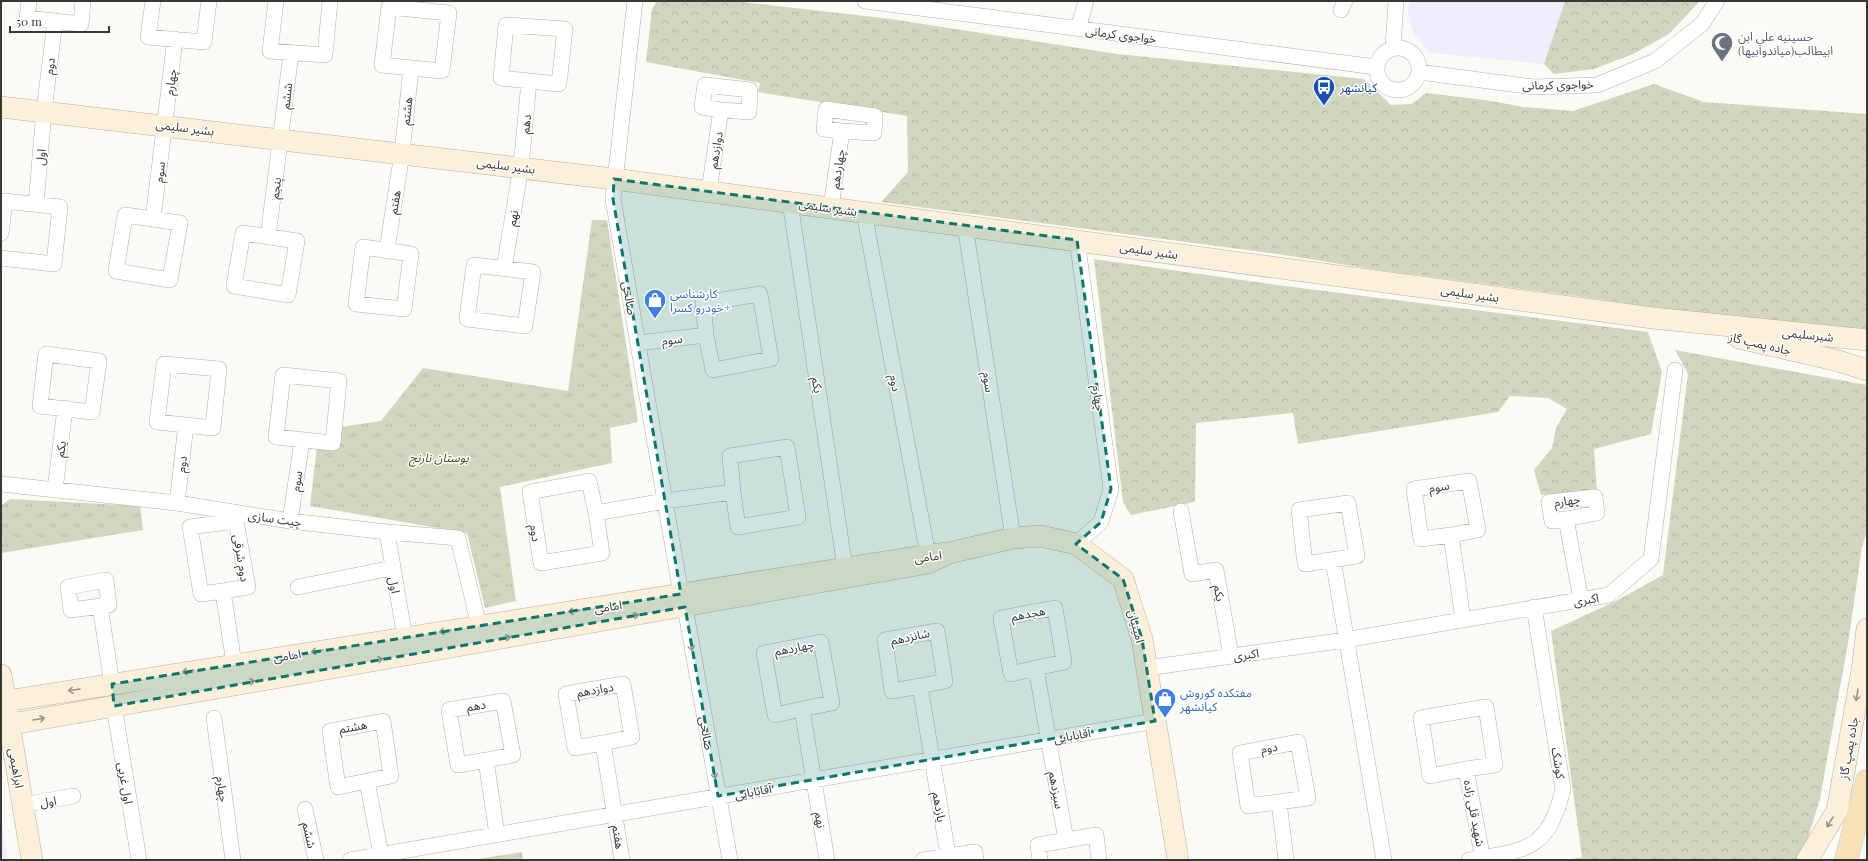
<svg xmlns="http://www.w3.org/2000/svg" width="1868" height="861" font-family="'Playfair Display','Noto Sans Arabic',serif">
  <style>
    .education { fill: #f2edfe }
    .grass { fill: url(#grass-tufts) }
    .forest { fill: url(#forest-crowns) }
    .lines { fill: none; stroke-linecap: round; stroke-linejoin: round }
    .minor-casing { stroke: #b1afaa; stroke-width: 16 }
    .secondary-casing { stroke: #b1afaa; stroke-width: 22 }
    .primary-casing { stroke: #d7d7d7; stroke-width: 24 }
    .minor { stroke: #fff; stroke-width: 15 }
    .secondary { stroke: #fcf0da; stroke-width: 21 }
    .primary { stroke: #f8e1b5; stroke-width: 22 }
    .oneway { stroke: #9a9488 }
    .oneway2 { stroke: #9b9b9a }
    .marked { fill: #0f766e; fill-opacity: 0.2; stroke: #0f766e; stroke-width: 3; stroke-dasharray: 8 5; stroke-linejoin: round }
    .labels { text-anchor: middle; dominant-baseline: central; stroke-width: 3; stroke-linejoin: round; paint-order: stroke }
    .street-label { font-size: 12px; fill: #373735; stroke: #fff }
    .worship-label { font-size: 12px; fill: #5b616d; stroke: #fff; text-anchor: start }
    .transit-label { font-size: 12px; fill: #164399; stroke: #fff; text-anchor: start }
    .shop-label { font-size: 12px; fill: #366cbe; stroke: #fff; text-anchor: start }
    .park-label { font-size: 12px; font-style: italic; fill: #474a12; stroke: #fff }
  </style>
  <defs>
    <pattern id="grass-tufts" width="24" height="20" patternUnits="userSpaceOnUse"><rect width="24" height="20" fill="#d3d6bf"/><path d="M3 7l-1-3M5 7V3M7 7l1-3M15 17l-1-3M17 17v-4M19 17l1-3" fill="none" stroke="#b6b8a5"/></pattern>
    <pattern id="forest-crowns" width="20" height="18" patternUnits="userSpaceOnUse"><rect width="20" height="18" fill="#d3d6bf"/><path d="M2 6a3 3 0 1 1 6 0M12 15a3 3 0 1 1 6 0" fill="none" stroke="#b6b8a5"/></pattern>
  </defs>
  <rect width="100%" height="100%" fill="#fbfaf4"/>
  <path class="education" d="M1410,1H1565L1544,64L1430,53L1414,34L1408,14Z
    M1,820L8,860H1Z"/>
  <path class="grass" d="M592,220H607L638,422L610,428L612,463L500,487L516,601L485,608L467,533L310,506L317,446L341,427L381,421L423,368L568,391Z
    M10,499L140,506L143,530L1,553V506Z
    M522,852L523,860H471Z"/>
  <path class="forest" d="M657,1H734L891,19L1117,54L1364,79L1391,105L1412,104L1426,93L1485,100L1524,107L1573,111L1654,84L1704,102L1867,114V335L1799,330L1597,299L1378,270L1278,254L881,202L908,172L907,116L758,92L760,83L646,62L652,9Z
    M1565,1H1700L1669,34L1633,54L1594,69L1554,74L1544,64Z
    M1094,259L1277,285L1648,332L1662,372L1651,434L1594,449L1597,494L1541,495L1534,470L1552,448L1556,428L1567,409L1548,398L1510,396L1498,412L1298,444L1293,413L1196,423L1195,502L1131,515L1123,502Z
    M1675,350L1867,385V531L1862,547L1849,637L1820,799L1802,857L1798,860H1569L1582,857L1551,631L1616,601L1663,575L1688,374Z"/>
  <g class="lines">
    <g class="minor-casing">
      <path id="minor" d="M29,1L27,18L81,24L83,1
        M153,1L148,37L204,42L209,1
        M276,1L270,51L325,55L330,1
        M635,1L613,199L681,594
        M865,1L1376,67
        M389,7L449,13L442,71L382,65Z
        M1341,10L1345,1
        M506,25L565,29L559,84L501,78Z
        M1078,29L1086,1
        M1377 69a21 21 0 1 1 42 0a21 21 0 1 1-42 0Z
        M1393,48L1396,1
        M1419,72L1534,87L1597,85L1655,61L1702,24L1717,1
        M709,191L721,110L702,107L705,85L750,90L749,112L721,110
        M790,202L845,568
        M36,204L44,111L55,21
        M831,207L842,131L824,129L826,109L875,116L874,133L842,131
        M864,212L928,555
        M125,215L180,223L170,280L116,271Z
        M153,219L175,39
        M965,225L1013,538
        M1,233L5,201L60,207L54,264L1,258
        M243,233L297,241L288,295L234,286Z
        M268,237L291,53
        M363,247L411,254L404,309L356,304Z
        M387,250L402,153L411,69
        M474,265L533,272L525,326L467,319Z
        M504,268L521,167L529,81
        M638,343L706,335L703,303L760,294L771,359L713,370L706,335
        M46,354L99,361L92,412L40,406Z
        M164,364L219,369L213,428L157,422Z
        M283,375L339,381L333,443L276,437Z
        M1,484L177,503L290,521L387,532L458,538L479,626
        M55,490L65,408
        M177,503L186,425
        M1348,503L1357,556L1305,564L1299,510Z
        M1181,511L1192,574L1216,570L1231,656
        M596,513L589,481L530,492L541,563L602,553L596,513L665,501L733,492L738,527L798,517L787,447L730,456L733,492
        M1566,519L1597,513L1595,497L1549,502L1552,521L1566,519L1581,600
        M290,521L302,441
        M387,532L405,638
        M1451,535L1478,530L1469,481L1414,489L1421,539L1451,535L1463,620
        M1076,544L1101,522L1111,489L1077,240
        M1333,560L1384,860
        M106,580L109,605L71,610L68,587Z
        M298,587L392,568
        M223,591L248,587L236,521L190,527L201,594L223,591L234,664
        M100,606L112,684
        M685,607L730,860
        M1036,668L1064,662L1055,608L1001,618L1011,674L1036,668L1066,840
        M1147,668L1345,640L1609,595L1651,559L1675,370
        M920,686L945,681L937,631L885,640L892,691L920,686L948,855
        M114,706L139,860
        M802,709L832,703L821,642L764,653L775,715L802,709L827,860
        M214,718L233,860
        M1298,742L1308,798L1248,806L1240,753Z
        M603,743L632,737L623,684L566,694L575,748L603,743L622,860
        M486,760L513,755L503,701L449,710L458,765L486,760L497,835
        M1466,769L1495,765L1486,707L1421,718L1430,776L1466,769L1483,860
        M367,781L391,776L383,721L330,731L338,787L367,781L381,855
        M1279,802L1286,860
        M23,805L73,796
        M305,809L316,860
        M350,860L1155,721
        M923,860L975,852L976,860
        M1040,860L1038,845L1096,835L1099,860
        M1469,860C1525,850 1548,852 1563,789L1534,607"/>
    </g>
    <g class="secondary-casing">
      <path id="secondary" d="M1,107L614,179L1653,318L1867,340
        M1739,338L1835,360L1867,370
        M949,553L1013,538L1041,536L1076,544L1123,579L1142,639L1178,860
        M1,675L32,860
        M1,702L928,555L949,553L928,563L1,726
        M1807,860L1837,811L1862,670L1867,629"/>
    </g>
    <g class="primary-casing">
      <path id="primary" d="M1846,860L1867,781"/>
    </g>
    <use href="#minor" class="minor"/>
    <use href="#secondary" class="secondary"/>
    <use href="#primary" class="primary"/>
  </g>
  <defs><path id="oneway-shaft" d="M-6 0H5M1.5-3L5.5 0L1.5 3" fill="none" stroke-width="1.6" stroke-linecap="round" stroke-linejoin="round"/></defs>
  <g class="oneway">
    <use href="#oneway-shaft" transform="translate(574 611) rotate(171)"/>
    <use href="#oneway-shaft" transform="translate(633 616) rotate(-10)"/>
    <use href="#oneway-shaft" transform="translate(445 631) rotate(171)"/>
    <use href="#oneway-shaft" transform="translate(505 638) rotate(-10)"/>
    <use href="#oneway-shaft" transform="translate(317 651) rotate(171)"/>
    <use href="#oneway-shaft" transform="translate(377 660) rotate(-10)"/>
    <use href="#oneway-shaft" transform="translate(188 671) rotate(170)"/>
    <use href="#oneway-shaft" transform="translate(249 682) rotate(-10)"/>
    <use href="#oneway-shaft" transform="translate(74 690) rotate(171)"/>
    <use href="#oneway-shaft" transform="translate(1857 695) rotate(100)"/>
    <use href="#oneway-shaft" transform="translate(39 719) rotate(-10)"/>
    <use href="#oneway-shaft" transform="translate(1830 822) rotate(121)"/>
  </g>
  <g class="oneway2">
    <use href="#oneway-shaft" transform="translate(691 645) rotate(80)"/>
    <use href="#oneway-shaft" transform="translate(714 773) rotate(80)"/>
  </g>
  <path class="marked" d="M614,179L1077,240L1111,489L1101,522L1076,544L1123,579L1142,639L1155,721L718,796L685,607L114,706L112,684L681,594L613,199Z"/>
  <defs>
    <g id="mosque-pin" transform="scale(1.15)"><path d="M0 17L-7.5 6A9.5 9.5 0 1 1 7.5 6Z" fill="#6b7280" stroke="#fff"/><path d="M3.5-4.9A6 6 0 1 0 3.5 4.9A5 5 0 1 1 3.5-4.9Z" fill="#fff"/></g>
    <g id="bus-pin" transform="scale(1.15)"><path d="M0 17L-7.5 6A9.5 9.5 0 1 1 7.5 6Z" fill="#1a4fb4" stroke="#fff"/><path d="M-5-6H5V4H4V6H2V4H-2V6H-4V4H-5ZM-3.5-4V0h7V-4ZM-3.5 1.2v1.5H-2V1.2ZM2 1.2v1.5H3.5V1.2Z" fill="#fff"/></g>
    <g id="shop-pin" transform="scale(1.15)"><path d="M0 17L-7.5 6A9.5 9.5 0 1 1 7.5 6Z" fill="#3f7fe0" stroke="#fff"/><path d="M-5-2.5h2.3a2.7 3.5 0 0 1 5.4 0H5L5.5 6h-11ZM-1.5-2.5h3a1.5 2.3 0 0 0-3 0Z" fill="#fff"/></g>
  </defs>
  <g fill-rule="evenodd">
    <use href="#mosque-pin" x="1722" y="43"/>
    <use href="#bus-pin" x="1324" y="87"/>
    <use href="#shop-pin" x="655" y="300"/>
    <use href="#shop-pin" x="1165" y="699"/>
  </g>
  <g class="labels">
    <g class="street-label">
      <text transform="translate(1121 34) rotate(7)">خواجوی کرمانی</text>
      <text transform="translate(49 66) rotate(-83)">دوم</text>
      <text transform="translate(170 82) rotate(-83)">چهارم</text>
      <text transform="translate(1558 84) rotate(-1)">خواجوی کرمانی</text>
      <text transform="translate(286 96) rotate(-84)">ششم</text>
      <text transform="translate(406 111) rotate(-84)">هشتم</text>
      <text transform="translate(525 124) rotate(-84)">دهم</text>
      <text transform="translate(185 127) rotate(7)">بشیر سلیمی</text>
      <text transform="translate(715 150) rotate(-81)">دوازدهم</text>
      <text transform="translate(40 157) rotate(-85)">اول</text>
      <text transform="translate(506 165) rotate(7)">بشیر سلیمی</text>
      <text transform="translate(837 169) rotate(-82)">چهاردهم</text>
      <text transform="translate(159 172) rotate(-83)">سوم</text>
      <text transform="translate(275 188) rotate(-83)">پنجم</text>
      <text transform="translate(394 202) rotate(-81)">هفتم</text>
      <text transform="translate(828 207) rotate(8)">بشیر سلیمی</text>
      <text transform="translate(512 218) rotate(-80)">نهم</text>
      <text transform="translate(1149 250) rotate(8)">بشیر سلیمی</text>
      <text transform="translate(1470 293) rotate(8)">بشیر سلیمی</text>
      <text transform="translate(630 298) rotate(80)">صالحی</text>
      <text transform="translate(1808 334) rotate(6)">شیرسلیمی</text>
      <text transform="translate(672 339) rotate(-7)">سوم</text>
      <text transform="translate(1760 343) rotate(13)">جاده پمپ گاز</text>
      <text transform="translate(989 382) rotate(81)">سوم</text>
      <text transform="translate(896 383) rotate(80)">دوم</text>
      <text transform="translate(818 385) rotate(81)">یکم</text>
      <text transform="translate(1099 398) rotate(82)">چهارم</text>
      <text transform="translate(60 449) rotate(-82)">یکم</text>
      <text transform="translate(181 464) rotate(-83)">دوم</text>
      <text transform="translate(296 481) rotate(-82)">سوم</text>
      <text transform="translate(1439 486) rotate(-9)">سوم</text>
      <text transform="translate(1567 500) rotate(-8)">چهارم</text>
      <text transform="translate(275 518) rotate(8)">چیت سازی</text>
      <text transform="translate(536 533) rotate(82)">دوم</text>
      <text transform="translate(928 556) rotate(-7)">امامی</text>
      <text transform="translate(242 558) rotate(81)">دوم شرقی</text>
      <text transform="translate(395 585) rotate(79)">اول</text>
      <text transform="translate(1220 593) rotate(80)">یکم</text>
      <text transform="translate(1586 599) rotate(-10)">اکبری</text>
      <text transform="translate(608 606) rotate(-9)">امامی</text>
      <text transform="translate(1028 613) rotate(-11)">هجدهم</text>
      <text transform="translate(1137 626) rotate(75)">امینیان</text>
      <text transform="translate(910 636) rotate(-12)">شانزدهم</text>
      <text transform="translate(794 647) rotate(-11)">چهاردهم</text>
      <text transform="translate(1246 654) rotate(-8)">اکبری</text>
      <text transform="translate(287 655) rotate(-9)">امامی</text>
      <text transform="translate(595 689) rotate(-10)">دوازدهم</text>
      <text transform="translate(476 705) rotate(-10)">دهم</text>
      <text transform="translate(353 726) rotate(-10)">هشتم</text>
      <text transform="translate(707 733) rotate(80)">صالحی</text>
      <text transform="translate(1072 735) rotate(-10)">آقابابایی</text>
      <text transform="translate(1269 747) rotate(-10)">دوم</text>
      <text transform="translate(1848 748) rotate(-80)">جاده پمپ گاز</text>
      <text transform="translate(1559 763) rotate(81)">کوشک</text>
      <text transform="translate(17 768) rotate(80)">ابراهیمی</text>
      <text transform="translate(126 783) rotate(81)">اول غربی</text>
      <text transform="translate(223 789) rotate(82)">چهارم</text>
      <text transform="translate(1057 790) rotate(80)">سیزدهم</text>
      <text transform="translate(753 791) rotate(-10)">آقابابایی</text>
      <text transform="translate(48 801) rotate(-10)">اول</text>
      <text transform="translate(940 807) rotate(80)">یازدهم</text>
      <text transform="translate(1475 813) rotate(79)">شهید قلی زاده</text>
      <text transform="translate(821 820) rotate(81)">نهم</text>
      <text transform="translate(310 835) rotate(78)">ششم</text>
      <text transform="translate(619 837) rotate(82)">هفتم</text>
    </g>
    <g class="worship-label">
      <text x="1738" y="36">حسینیه علی ابن<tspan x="1738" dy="14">ابیطالب(میاندوآبیها)</tspan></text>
    </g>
    <g class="transit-label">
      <text x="1340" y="87">کیانشهر</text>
    </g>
    <g class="shop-label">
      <text x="670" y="293">کارشناسی<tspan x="670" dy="14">خودرو کسرا+</tspan></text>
      <text x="1180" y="692">مفتکده کوروش<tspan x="1180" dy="14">کیانشهر</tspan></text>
    </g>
    <g class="park-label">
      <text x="439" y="457">بوستان نارنج</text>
    </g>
  </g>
  <rect width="1868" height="861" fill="none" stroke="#373735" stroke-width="4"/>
  <path d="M10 26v6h99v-6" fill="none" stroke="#373735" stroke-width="2"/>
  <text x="16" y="26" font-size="12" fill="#373735" stroke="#ffffff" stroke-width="3" paint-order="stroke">50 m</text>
</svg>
